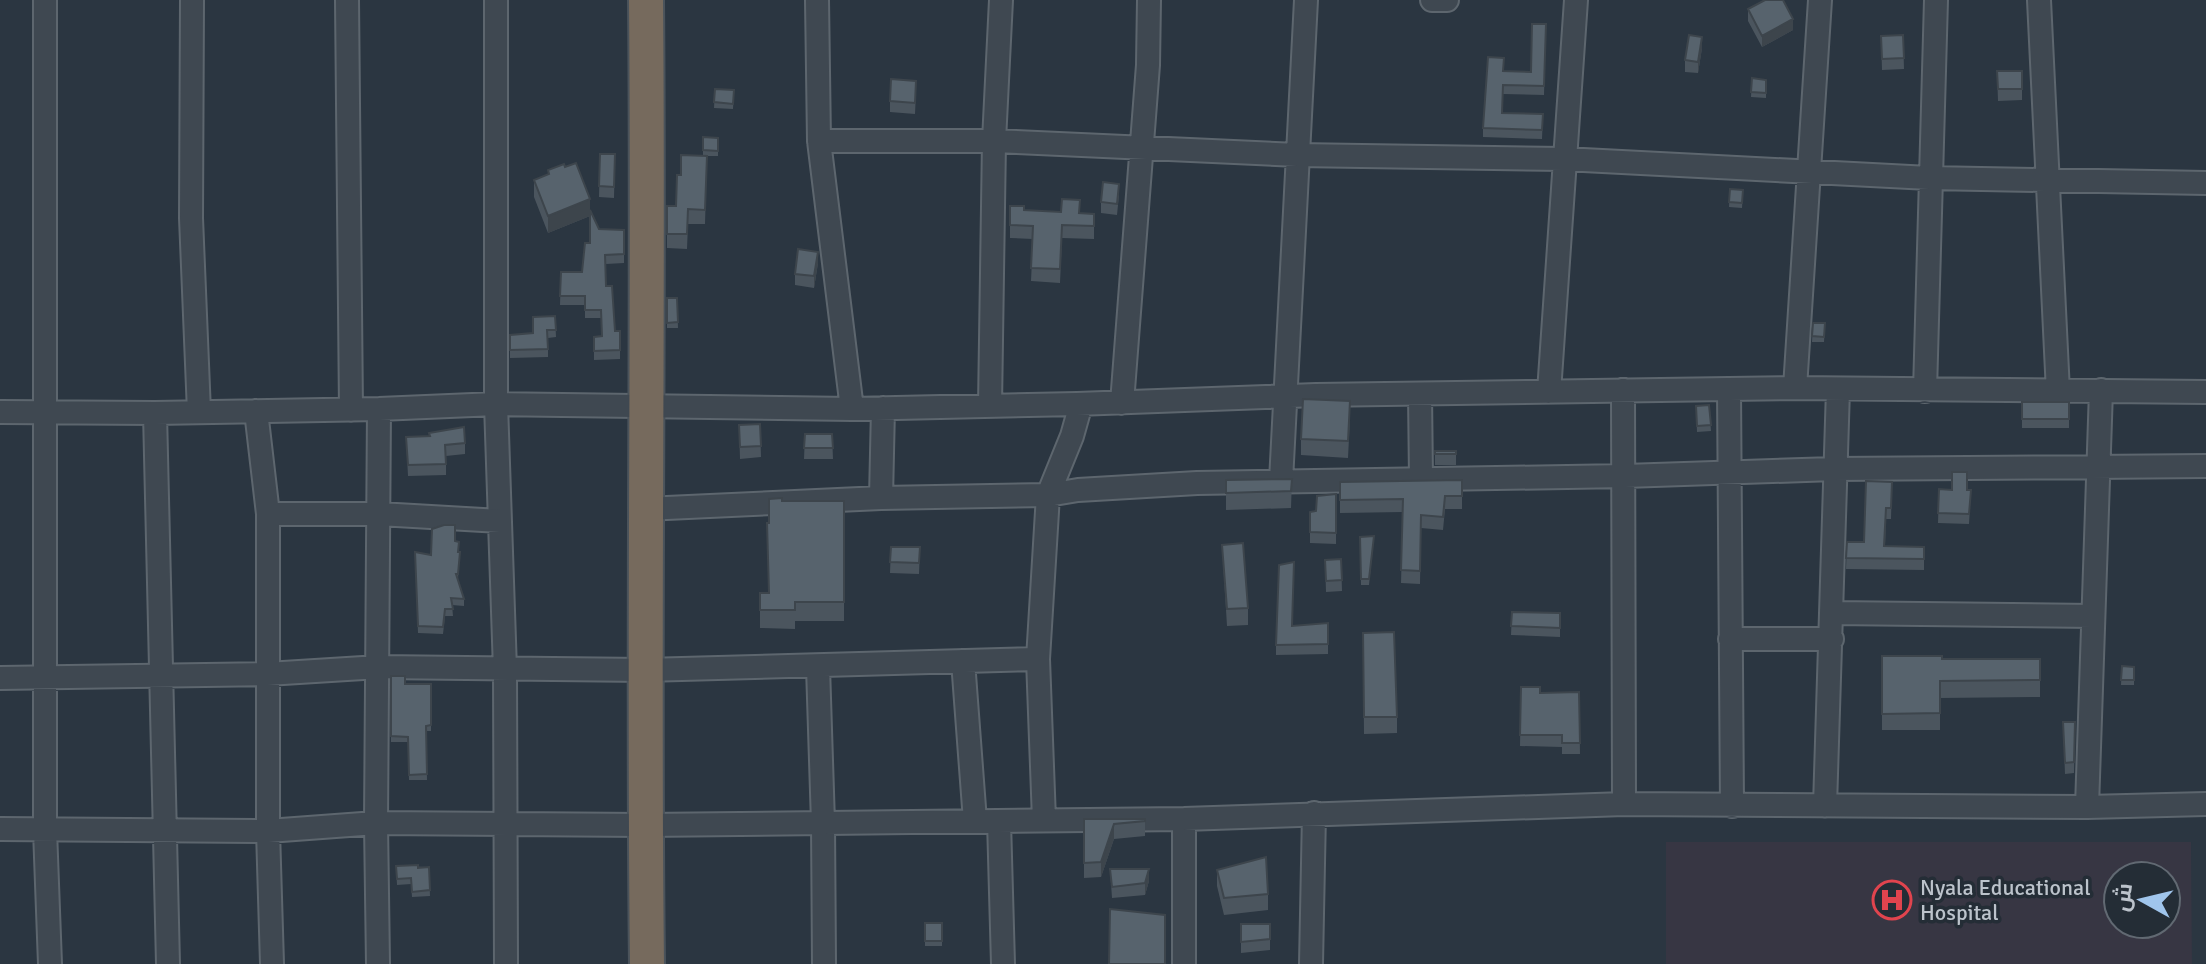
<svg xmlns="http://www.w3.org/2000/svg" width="2206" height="964" font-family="Signika,Cairo,sans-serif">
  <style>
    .medical { fill: #373643; fill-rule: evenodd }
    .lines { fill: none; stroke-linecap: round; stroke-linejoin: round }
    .minor-casing { stroke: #5d666e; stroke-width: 26 }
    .highway-casing { stroke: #4a535b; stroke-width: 38 }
    .minor { stroke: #3f4851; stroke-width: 22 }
    .highway { stroke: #766a5d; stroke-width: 34 }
    .wall { fill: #4b555e }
    .shaded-wall { fill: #3d454c }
    .building { fill: #57636d; stroke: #3d454c; stroke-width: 2 }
    .labels { text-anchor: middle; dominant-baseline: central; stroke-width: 7; stroke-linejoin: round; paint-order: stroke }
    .poi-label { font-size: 22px; fill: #bcc3cb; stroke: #242d36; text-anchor: start }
  </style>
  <rect width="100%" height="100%" fill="#2b3641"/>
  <path class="medical" d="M1666,842H2191L2192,964H1666ZM2118,876H2166V924H2118Z"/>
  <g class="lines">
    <g class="minor-casing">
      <path id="minor" d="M45,0V830L50,964
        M192,0L191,218L199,412
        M347,0L351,410
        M496,0V404L505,670L506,964
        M817,0L819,141L852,409
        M1432,0H1447
        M2039,0L2058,392
        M819,141H994L1297,155L1564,159L1929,178L2206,183
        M1795,388L1820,0
        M1729,389L1732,806
        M1623,390L1624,804
        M1925,391L1936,0
        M1549,392L1576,0
        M1420,394L1421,479
        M1122,403L1148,65L1149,0
        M990,406L994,141L1001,0
        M256,411L268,514V831L272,964
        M0,412L155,413L379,409L496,404L852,409L1077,404L1316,395L1795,388L2206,392
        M155,413L168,964
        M1281,481L1306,0
        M881,498L883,408
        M645,509L881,498L1048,495L1078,490L1197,483L1625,476L1834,469L2206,466
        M268,514H379L500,521
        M1833,613L2093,616
        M1730,639H1832
        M963,661L975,821
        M818,667L823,823L824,964
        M0,678L267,674L379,667L645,670L1038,659
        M1825,806L1838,389
        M2087,807L2101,390
        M1184,819V964
        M1044,820L1038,659L1048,495L1072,436L1081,404
        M999,821L1003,964
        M0,829L268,831L376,823L645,825L1184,819L1624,804L2087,807L2206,804
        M378,964L376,823L379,409
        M1311,964L1314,813"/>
    </g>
    <g class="highway-casing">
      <path id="highway" d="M646,0C649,321 643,643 647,964"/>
    </g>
    <use href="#minor" class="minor"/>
    <use href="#highway" class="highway"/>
  </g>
  <path class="wall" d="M1748,9L1793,30L1762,47L1748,21Z
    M1546,24L1544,95L1503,94L1502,113L1543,114L1542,139L1483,137V128L1504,71L1531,72Z
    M1903,35L1904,69L1882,70L1881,36Z
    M1702,48L1698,73L1685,72V60Z
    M1997,71H2022V100L1998,101Z
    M1752,78L1766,80V98L1751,97Z
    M715,89L734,90L733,109L714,108Z
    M916,92L915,114L890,112V101Z
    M703,137L718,138V156H703Z
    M600,154H615L614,198L599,197Z
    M707,156L705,224H688L687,249L667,248V206H676L681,175Z
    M548,170L590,210L599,229L624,230V263L606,264V286L615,331H620V359L594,360V337L602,336L601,318H585V305H560L561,272H582L590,243V216L548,233L534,197V180L548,174Z
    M1730,189L1743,190L1742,208L1729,207Z
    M1119,195L1117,215L1101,213V202Z
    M1010,206L1024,210L1094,214V239L1062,238L1060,283L1031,281L1033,239L1010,238Z
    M818,263L814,288L795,285V274Z
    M667,298H677L678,328H667Z
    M555,316L556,337L548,338V357L510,358V335L533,333Z
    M1813,323H1825L1824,342H1812Z
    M2022,402H2069V428H2022Z
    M1709,405L1711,431L1697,432L1696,406Z
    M1350,418L1348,458L1301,455V439Z
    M760,424L761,457L740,459L739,425Z
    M805,434H832L833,459H804Z
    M406,437L465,443V454L446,456V475L408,476Z
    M1435,451H1456V465H1435Z
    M1292,479L1291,508L1226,510V480Z
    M1462,480V509H1445L1443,530L1421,528L1420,584L1401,583L1403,512L1340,513V482Z
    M1892,482L1891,519H1886L1885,546L1924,547V570L1846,569L1847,542H1864Z
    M1939,489L1971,490L1969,524L1938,523Z
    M1336,494V544L1310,543V512L1316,511Z
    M782,501H844V621H795V629L760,628V593H769L767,523H769Z
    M1374,536L1369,585H1361L1360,537Z
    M455,541L459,552L458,581L464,599V606L452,605L453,616H445L443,634L418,633L415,552L431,555Z
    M1222,545L1248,608V625L1227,626Z
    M891,547H920L919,574L890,573Z
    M1341,559L1342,591L1326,592L1325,560Z
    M1512,612L1560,613V637L1511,635Z
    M1328,623V654L1276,655V645L1293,626Z
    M1363,633L1397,717V733L1364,734Z
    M1882,656L1942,659H2040V697L1940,698V730H1882Z
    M2122,666L2134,667V685H2121Z
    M391,676L405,684H431V731H426L427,780H409L408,742H391Z
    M1521,687L1540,693L1579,692L1580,754H1562V747L1520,746Z
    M2063,722H2075L2074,773L2065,774Z
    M1084,819H1145V836L1114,839L1101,877L1084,878Z
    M396,866L429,867L430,896L412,897L411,884L397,885Z
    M1110,869L1149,881L1145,895L1112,898Z
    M1217,870L1268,894V910L1224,915L1217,886Z
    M925,923H942V946H925Z
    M1241,924H1270V950L1241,953Z"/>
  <path class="shaded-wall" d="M1793,19V30L1762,47V36Z
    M1702,37V48L1698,73V62Z
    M590,199V216L548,233V216Z
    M818,252V263L814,288V276Z
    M1114,824V839L1101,877V862Z
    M1149,869V881L1145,895V883Z"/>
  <path class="building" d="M1765,0H1783L1793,19L1762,36L1748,9Z
    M1532,24H1546L1544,86L1503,85L1502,113L1543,114L1542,130L1483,128L1488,57L1504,58L1503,71L1531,72Z
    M1689,35L1702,37L1698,62L1685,60Z
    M1903,35L1904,58L1882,59L1881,36Z
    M1997,71H2022V89H1998Z
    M1752,78L1766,80V93L1751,92Z
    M891,79L916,81L915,103L890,101Z
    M715,89L734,90L733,104L714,102Z
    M703,137L718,138V151L703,150Z
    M600,154H615L614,187L599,186Z
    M681,155L707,156L705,210L688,209L687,234H667V206H676L677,175H681Z
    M576,163L590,199L548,216L534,180L549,174L548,170L564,164L565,167Z
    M1103,182L1119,184L1117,204L1101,202Z
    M1730,189L1743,190L1742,203L1729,202Z
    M1062,199L1080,200L1079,213L1094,214V226L1062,225L1060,269L1031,268L1033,226L1010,225V206H1024V210L1061,212Z
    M590,210L599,229L624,230V254L605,255L606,286H612L615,331H620V350L594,351V337L602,336L601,310H585V296H560L561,272H582L585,243H590Z
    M798,249L818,252L814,276L795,274Z
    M667,298H677L678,322L667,323Z
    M555,316L556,330H547L548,349L510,350V335L533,333V317Z
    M1813,323H1825L1824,337L1812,336Z
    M1303,399L1350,401L1348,441L1301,439Z
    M2022,402H2069V419H2022Z
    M1709,405L1711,425L1697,426L1696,406Z
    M760,424L761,446L740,447L739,425Z
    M464,427L465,443L445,445L446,464L408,465L406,437L430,436L429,433Z
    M805,434H832L833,448H804Z
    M1435,451H1456V454H1435Z
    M1952,472H1967V490H1971L1969,514L1938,513L1939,489L1952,490Z
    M1292,479L1291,491L1226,493V480Z
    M1462,480V496H1445L1443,517L1421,515L1420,571L1401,570L1403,499L1340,500V482Z
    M1866,481L1892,482L1891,508H1886L1884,546L1924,547V559L1846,558L1847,542H1864Z
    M1336,494V533L1310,532V512L1316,511L1317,496Z
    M782,498V501H844V602H795V610H760V593H769L767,523H769V499Z
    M444,525H455V541L459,542L458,552H460L458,574H456L464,599L451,598L453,609H445L443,627L418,626L415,552L431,555L432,529Z
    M1374,536L1369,579H1361L1360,537Z
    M1243,543L1248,608L1227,609L1222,545Z
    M891,547H920L919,563L890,562Z
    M1341,559L1342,580L1326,581L1325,560Z
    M1294,562L1292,626L1328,623V644L1276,645L1279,565Z
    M1512,612L1560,613V628L1511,626Z
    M1394,632L1397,717H1364L1363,633Z
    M1882,656H1942V659H2040V680L1940,681V713L1882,714Z
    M2122,666L2134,667V680H2121Z
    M391,676H405V684H431V725L426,726L427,774L409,775L408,737L391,736Z
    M1521,687H1540V693L1579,692L1580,743H1562V735H1520Z
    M2063,722H2075L2074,762L2065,763Z
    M1084,819H1145V821L1114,824L1101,862L1084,863Z
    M1266,857L1268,894L1224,898L1217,870Z
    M418,865V868L429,867L430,890L412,892L411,878L397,879L396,866Z
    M1110,869H1149L1145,883L1112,887Z
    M1110,909L1165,915V964H1109Z
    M925,923H942V941H925Z
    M1241,924H1270V939L1241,942Z"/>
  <defs>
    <g id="hospital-ring" transform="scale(2)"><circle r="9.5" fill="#242d36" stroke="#e0444e" stroke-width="1.5"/><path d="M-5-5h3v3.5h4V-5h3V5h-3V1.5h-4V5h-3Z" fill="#e0444e"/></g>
  </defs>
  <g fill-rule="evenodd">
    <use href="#hospital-ring" x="1892" y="900"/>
  </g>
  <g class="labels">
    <g class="poi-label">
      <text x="1920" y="887">Nyala Educational<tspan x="1920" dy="25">Hospital</tspan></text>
    </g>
  </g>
  <g transform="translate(2142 900) rotate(278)"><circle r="38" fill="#242d36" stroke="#616972" stroke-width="2"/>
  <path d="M0-6L14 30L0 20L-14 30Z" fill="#a0c5ec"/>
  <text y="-12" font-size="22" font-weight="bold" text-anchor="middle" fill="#bcc3cb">ش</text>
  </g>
</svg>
